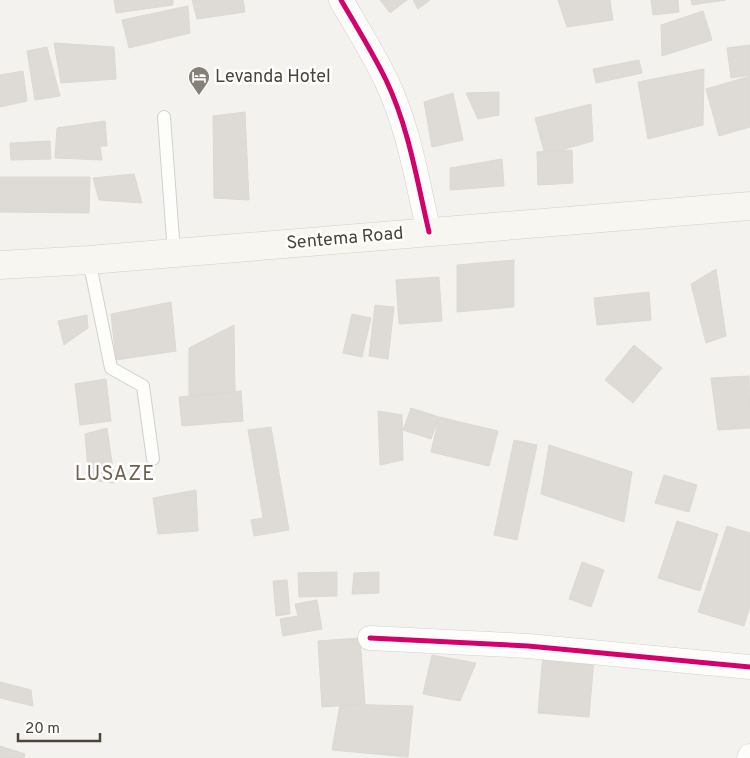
<svg xmlns="http://www.w3.org/2000/svg" width="750" height="758" font-family="Overpass,sans-serif">
  <style>
    .building { fill: #dedbd6; stroke: #dcd9d4 }
    .lines { fill: none; stroke-linecap: round; stroke-linejoin: round }
    .service-casing { stroke: #d2d0cb; stroke-width: 14 }
    .minor-casing { stroke: #d2d0cb; stroke-width: 25 }
    .secondary-casing { stroke: #d3cfc5; stroke-width: 29 }
    .service { stroke: #fdfdfc; stroke-width: 12 }
    .minor { stroke: #fdfdfc; stroke-width: 24 }
    .secondary { stroke: #f7f6f1; stroke-width: 28 }
    .cycleway-casing { stroke: #fff; stroke-width: 8 }
    .cycleway { stroke: #d6006c; stroke-width: 5 }
    .labels { text-anchor: middle; dominant-baseline: central; stroke-width: 5; stroke-linejoin: round; paint-order: stroke }
    .poi-label { font-size: 18px; fill: #4b4439; stroke: #fff; text-anchor: start }
    .street-label { font-size: 18px; fill: #4b4439; stroke: #fff }
    .quarter-label { font-size: 20px; letter-spacing: 1px; fill: #6e6250; stroke: #fff }
  </style>
  <rect width="100%" height="100%" fill="#f4f2ee"/>
  <path class="building" d="M114,0H173V5L116,13Z
    M192,0H243L245,12L197,19Z
    M380,0H407L390,13Z
    M413,0H430L418,9Z
    M558,0H610L613,20L567,27Z
    M651,0H678L679,12L653,15Z
    M691,0H726L692,5Z
    M188,6L190,33L129,48L122,20Z
    M703,11L712,40L662,56L661,25Z
    M54,43L114,47L116,79L61,83Z
    M750,45V75L731,78L727,48Z
    M47,47L60,96L35,100L27,51Z
    M639,60L642,73L596,83L593,69Z
    M704,69L703,125L648,139L638,82Z
    M23,71L27,101L0,107V75Z
    M750,76V127L719,136L706,89Z
    M499,92V115L478,119L466,93Z
    M453,93L463,140L432,147L424,102Z
    M591,104L593,141L558,151H544L535,118Z
    M245,112L249,200L214,198L213,116Z
    M105,121L107,146H100L102,160L55,158L57,128Z
    M50,141L51,159L11,160L10,143Z
    M572,150L573,183L538,185L537,152Z
    M502,159L504,186L450,190V168Z
    M134,174L142,203L99,200L93,178Z
    M0,177H90L89,213L0,212Z
    M514,260V307L457,312V265Z
    M716,269L726,336L706,343L691,284Z
    M439,277L442,321L399,324L396,280Z
    M649,292L651,320L597,325L594,298Z
    M171,302L176,351L116,360L111,314Z
    M375,305L394,307L388,359L369,356Z
    M352,314L371,318L362,357L343,353Z
    M87,315L88,328L64,345L58,321Z
    M234,325L235,392L189,396V348Z
    M634,345L662,368L633,403L605,380Z
    M749,376L750,428L718,430L711,378Z
    M106,379L111,421L80,425L75,384Z
    M241,391L243,421L182,426L179,397Z
    M411,408L439,417L431,439L403,430Z
    M378,411L402,415L403,460L380,465Z
    M439,417L498,431L489,466L431,452Z
    M271,427L289,530L254,536L251,520L263,518L248,430Z
    M107,428L115,483L89,480L85,434Z
    M514,440L537,445L517,540L494,535Z
    M549,445L632,472L624,522L541,494Z
    M664,475L697,485L689,512L655,503Z
    M196,490L198,531L158,534L153,498Z
    M677,521L718,534L700,591L658,578Z
    M727,526L750,533V607L744,626L698,612Z
    M582,562L604,570L591,607L569,599Z
    M337,572V596L299,597L298,573Z
    M379,572V593L352,594L354,573Z
    M287,580L290,614L276,616L273,581Z
    M317,600L322,629L283,636L280,619L298,616L295,604Z
    M360,638L365,704L322,707L318,641Z
    M543,654L594,659L589,717L538,713Z
    M432,655L476,663L460,701L423,694Z
    M0,682L31,690L33,706L0,698Z
    M340,704L413,706L408,757L332,750Z
    M0,746L25,754L24,758H0Z"/>
  <g class="lines">
    <g class="service-casing">
      <path id="service" d="M164,117L174,253
        M89,260L111,368L143,386L153,459"/>
    </g>
    <g class="minor-casing">
      <path id="minor" d="M341,0C356,26 373,53 386,80C409,128 417,181 429,232
        M370,638L528,646L750,667
        M749,758L750,756"/>
    </g>
    <g class="secondary-casing">
      <path id="secondary" d="M0,265L89,260L750,206"/>
    </g>
    <use href="#service" class="service"/>
    <use href="#minor" class="minor"/>
    <use href="#secondary" class="secondary"/>
    <g class="cycleway-casing">
      <path id="cycleway" d="M341,0C356,26 373,53 386,80C409,128 417,181 429,232
        M370,638L528,646L750,667"/>
    </g>
    <use href="#cycleway" class="cycleway"/>
  </g>
  <defs>
    <g id="hotel-pin" transform="scale(1.125)"><path d="M0 17L-7.5 6A9.5 9.5 0 1 1 7.5 6Z" fill="#868178" stroke="#fff"/><path d="M-6-4.5h1.5V1H6V5H4.5V3h-9V5H-6ZM-4 0a1.8 1.8 0 1 1 3.6 0ZM.5 0V-2.5h3Q6-2.5 6 0Z" fill="#fff"/></g>
  </defs>
  <g fill-rule="evenodd">
    <use href="#hotel-pin" x="199" y="77"/>
  </g>
  <g class="labels">
    <g class="poi-label">
      <text x="215" y="77">Levanda Hotel</text>
    </g>
    <g class="street-label">
      <text transform="translate(345 239) rotate(-5)">Sentema Road</text>
    </g>
    <g class="quarter-label">
      <text x="115" y="475">LUSAZE</text>
    </g>
  </g>
  <path d="M18 733v8h82v-8" fill="none" stroke="#4b4439" stroke-width="2.5"/>
  <text x="25" y="733" font-size="15" fill="#4b4439" stroke="#ffffff" stroke-width="4" paint-order="stroke">20 m</text>
</svg>
